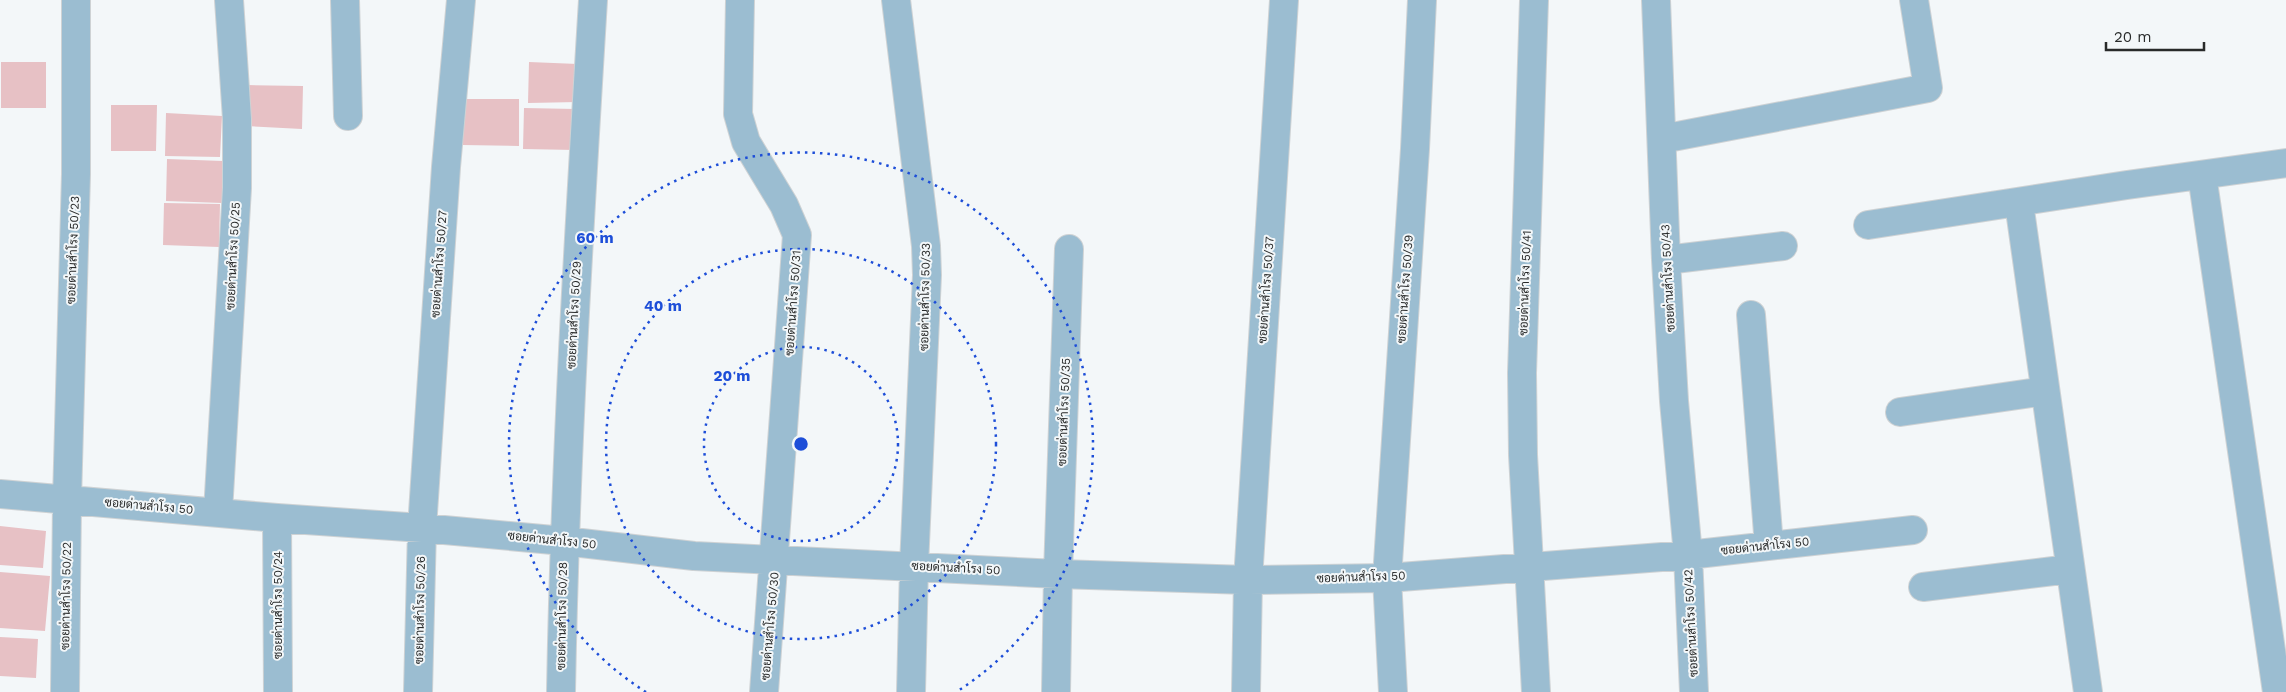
<svg xmlns="http://www.w3.org/2000/svg" width="2286" height="692" font-family="'Work Sans',Sarabun,sans-serif">
  <style>
    .building { fill: #e7c1c5 }
    .lines { fill: none; stroke-linecap: round; stroke-linejoin: round }
    .minor-casing { stroke: #ced2d4; stroke-width: 30 }
    .minor { stroke: #9bbdd1; stroke-width: 28 }
    .ring { fill: none; stroke: #1d4ed8; stroke-width: 2.5; stroke-dasharray: 2.5 5 }
    .labels { text-anchor: middle; dominant-baseline: central; stroke-width: 4; stroke-linejoin: round; paint-order: stroke }
    .street-label { font-size: 12px; fill: #282a2a; stroke: #f3f7f9 }
    .centre { fill: #1d4ed8; stroke: #f3f7f9; stroke-width: 2.5 }
    .ring-label { font-size: 15px; text-anchor: middle; font-weight: bold; fill: #1d4ed8; stroke: #f3f7f9; stroke-width: 4; stroke-linejoin: round; paint-order: stroke }
  </style>
  <rect width="100%" height="100%" fill="#f3f7f9"/>
  <path class="building" d="M1,62H46V108H1Z
    M529,62L578,64V102L528,103Z
    M247,85L303,86L302,129L246,126Z
    M461,99H519V146L462,145Z
    M111,105H157L156,151H111Z
    M524,108L576,109L575,150L523,149Z
    M166,113L222,116L220,157L165,156Z
    M167,159L223,161L222,203L166,201Z
    M164,203L220,204L219,247L163,245Z
    M0,526L46,531L43,568L0,565Z
    M0,572L50,576L45,631L0,628Z
    M0,637L38,639L36,678L0,676Z"/>
  <g class="lines">
    <g class="minor-casing">
      <path id="minor" d="M345,0L348,116
        M740,0L738,114L746,142L784,205L797,235L764,692
        M896,0L926,246L927,275L914,566L911,692
        M1534,0L1522,373L1523,455L1536,692
        M1656,0L1666,260L1674,401L1688,555L1694,692
        M1662,139L1928,88L1914,0
        M2202,175L2277,692
        M2019,203L2088,692
        M1868,225L2127,185L2286,163
        M1666,260L1783,246
        M1751,315L1769,546
        M1900,412L2045,391
        M0,494L277,518L422,528L564,541L694,556L1058,574L1248,580L1387,578L1688,555L1913,530
        M218,512L237,188V119L229,0
        M277,518L278,692
        M1923,587L2070,569
        M65,692L67,500L76,174V0
        M418,692L422,528L446,167L461,0
        M561,692C565,461 579,231 593,0
        M1056,692L1058,574L1069,249
        M1246,692L1248,580L1284,0
        M1393,692L1387,578L1415,149L1422,0"/>
    </g>
    <use href="#minor" class="minor"/>
  </g>
  <g class="ring">
    <circle cx="801" cy="444" r="97"/>
    <circle cx="801" cy="444" r="195"/>
    <path d="M646 692A292 292 0 1 1 956 692"/>
  </g>
  <g class="labels">
    <g class="street-label">
      <text transform="translate(73 250) rotate(-88)">ซอยด่านสำโรง 50/23</text>
      <text transform="translate(233 256) rotate(-87)">ซอยด่านสำโรง 50/25</text>
      <text transform="translate(439 264) rotate(-86)">ซอยด่านสำโรง 50/27</text>
      <text transform="translate(1668 278) rotate(-93)">ซอยด่านสำโรง 50/43</text>
      <text transform="translate(1525 283) rotate(-88)">ซอยด่านสำโรง 50/41</text>
      <text transform="translate(1405 289) rotate(-86)">ซอยด่านสำโรง 50/39</text>
      <text transform="translate(1266 290) rotate(-86)">ซอยด่านสำโรง 50/37</text>
      <text transform="translate(925 297) rotate(-89)">ซอยด่านสำโรง 50/33</text>
      <text transform="translate(793 303) rotate(-86)">ซอยด่านสำโรง 50/31</text>
      <text transform="translate(574 315) rotate(-87)">ซอยด่านสำโรง 50/29</text>
      <text transform="translate(1064 412) rotate(-88)">ซอยด่านสำโรง 50/35</text>
      <text transform="translate(149 506) rotate(5)">ซอยด่านสำโรง 50</text>
      <text transform="translate(552 540) rotate(6)">ซอยด่านสำโรง 50</text>
      <text transform="translate(1765 546) rotate(-6)">ซอยด่านสำโรง 50</text>
      <text transform="translate(956 568) rotate(3)">ซอยด่านสำโรง 50</text>
      <text transform="translate(1361 577) rotate(-2)">ซอยด่านสำโรง 50</text>
      <text transform="translate(66 596) rotate(-89)">ซอยด่านสำโรง 50/22</text>
      <text transform="translate(278 605) rotate(-90)">ซอยด่านสำโรง 50/24</text>
      <text transform="translate(420 610) rotate(-89)">ซอยด่านสำโรง 50/26</text>
      <text transform="translate(562 616) rotate(-89)">ซอยด่านสำโรง 50/28</text>
      <text transform="translate(1691 623) rotate(-93)">ซอยด่านสำโรง 50/42</text>
      <text transform="translate(770 626) rotate(-85)">ซอยด่านสำโรง 50/30</text>
    </g>
  </g>
  <circle cx="801" cy="444" r="8" class="centre"/>
  <g class="ring-label">
    <text x="595" y="243">60 m</text>
    <text x="663" y="311">40 m</text>
    <text x="732" y="381">20 m</text>
  </g>
  <path d="M2106 42v8h98v-8" fill="none" stroke="#282a2a" stroke-width="2.5"/>
  <text x="2114" y="42" font-size="15" fill="#282a2a" stroke="#f3f7f9" stroke-width="4" paint-order="stroke">20 m</text>
</svg>
